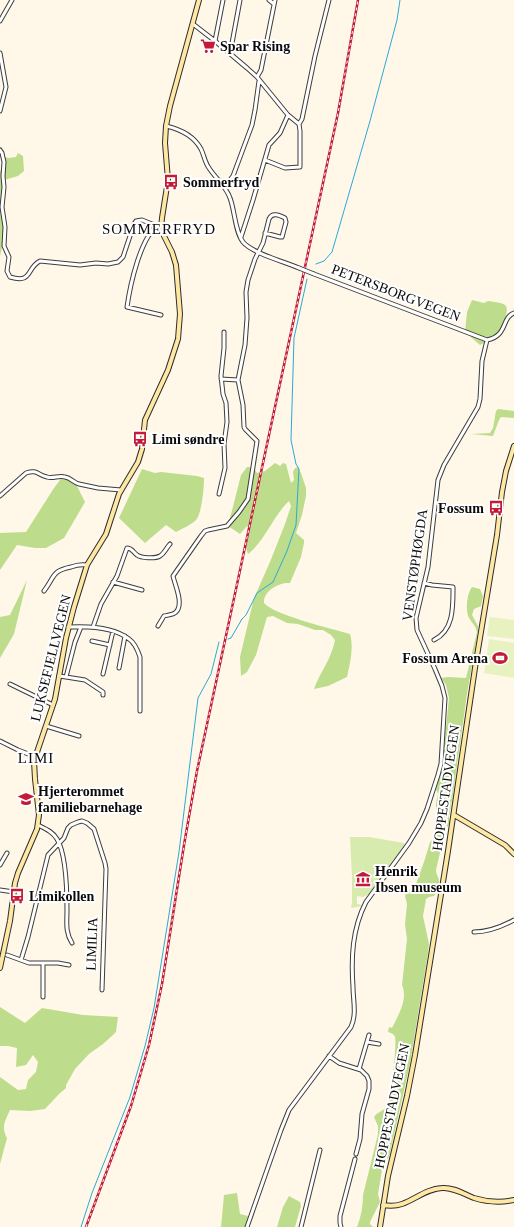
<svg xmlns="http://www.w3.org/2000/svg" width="514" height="1227" font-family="Georgia,serif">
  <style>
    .green { fill: #d7ebaf }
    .forest { fill: #bddd8d }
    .pitch { fill: #e8f2c1 }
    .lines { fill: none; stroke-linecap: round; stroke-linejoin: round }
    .stream { stroke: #2aaad7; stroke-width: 1 }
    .street-casing { stroke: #3d3d3d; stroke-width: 5 }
    .secondary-casing { stroke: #2c2c2c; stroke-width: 6 }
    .street { stroke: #fff; stroke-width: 3 }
    .secondary { stroke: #ffe8a3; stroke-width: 4 }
    .rail-casing { stroke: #c31a3a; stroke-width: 2.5 }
    .rail { stroke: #fff; stroke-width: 1; stroke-dasharray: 3; stroke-linecap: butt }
    .street-bridge-casing { stroke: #3d3d3d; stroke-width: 5; stroke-linecap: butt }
    .street-bridge { stroke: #fff; stroke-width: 3 }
    .labels { text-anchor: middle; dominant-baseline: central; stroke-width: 4; stroke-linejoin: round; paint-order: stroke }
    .poi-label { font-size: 14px; font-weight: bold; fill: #0a0a0a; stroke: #fff; text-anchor: start }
    .street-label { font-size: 14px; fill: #0a0a0a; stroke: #fff }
    .neighbourhood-label { font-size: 15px; letter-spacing: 1px; fill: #0a0a0a; stroke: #fff }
  </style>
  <rect width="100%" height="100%" fill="#fff7e8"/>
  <path class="green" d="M350,837H369L404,843L405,846L371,893L363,897L357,896V904L362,905V906L351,908L352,902V877Z"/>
  <path class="forest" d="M18,153L23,156L24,171L18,176L4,180L3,199L4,238L0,256V171L3,169L4,157L9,158L16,157Z
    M472,300L484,303L488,301C493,302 503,302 506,306C508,310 506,315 505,319C500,334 494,338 480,345L465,332L467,312Z
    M498,409L514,411V418L501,417L499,420L493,436L471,434L490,433L493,428L496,411Z
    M275,463L280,466L283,463L286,464L291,483L294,480L293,472L295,468L298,467L301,473L306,488V496L302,515L296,533L304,540V543L301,557L290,583C279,582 263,591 264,603C274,615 333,629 350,634C354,648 350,663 347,677L328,686L314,689C320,672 332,658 335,640L331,635L323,630H315L298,624L287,623L273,616L267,617L256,655L247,672L241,676L240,657L254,598L270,562L285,524L291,506L289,501C273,516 265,541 248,554L246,548L249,529L247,526L240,534L228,526L241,475L247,467H253L257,473L265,471Z
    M142,469L155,473L161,472L197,476L204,478C204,487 202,515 195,521C190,525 182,529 176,532L166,525L145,543L119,518Z
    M63,476L76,484L85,502L64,538L46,548H35L17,545L0,570V533L26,532L54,488Z
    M27,580L14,634L0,658V617L10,615Z
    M472,587L480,589L483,596L481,606L474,609L472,615L478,626V631L467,694L453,794L449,817V824L445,831L436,870C436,874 438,876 439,880C440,886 437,892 434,896L429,897L426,899L423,916L429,944L428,953L410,1064L389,1157L383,1164L378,1194L380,1202L370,1222V1224L373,1227H357C361,1217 363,1206 363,1195L378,1134V1126L374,1117C378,1111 385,1111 388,1105C391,1100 397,1043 395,1037C394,1034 391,1033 388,1032L389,1027L392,1028C399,1014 408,999 402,985L407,939L405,924L407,904L405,896L407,891L414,889L415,887L425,859L430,842L434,838L436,833L434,827L436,817V803L438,794L436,789L442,767L449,698L446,685L441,678L448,677L466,678L477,632C476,626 472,623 469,618C465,611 467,593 472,587Z
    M0,1007L25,1023L42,1008L83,1015L118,1017L116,1032L114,1034L103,1044L89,1054L75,1069L66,1085V1088L59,1094L45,1109L30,1111L10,1110C5,1121 1,1127 7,1138L0,1164V1077L18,1090L26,1089L28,1080L36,1072L38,1062L33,1055L26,1065L16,1067L17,1048L8,1046H0Z
    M237,1193L240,1214L248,1216L246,1227H221L224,1195Z
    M289,1196L300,1202L301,1206L295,1227H277L283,1207Z"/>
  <path class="pitch" d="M490,617L514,620V639L487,636Z
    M489,639L514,643V678L484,673Z"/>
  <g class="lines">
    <path class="stream" d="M316,264L324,261L332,252L370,121L397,20L400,0
      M228,639L231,638L242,619L246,615L257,593L273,582L287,551L296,525L299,469L296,464L291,440L294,338L307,279
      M81,1227L92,1193L130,1097L145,1046L154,1008L179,852L198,698L211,674L219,642"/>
    <g class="street-casing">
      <path id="street" d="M269,0L274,4
        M0,21L12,0
        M193,24L215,41L247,68L257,77L288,115L299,124
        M215,41L223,0
        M0,53L6,87L0,111
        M230,54L240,0
        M257,77L261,70L275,0
        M299,124L302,119L315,56L329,0
        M166,126C179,129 194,136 201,149C204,155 205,163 209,168C216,179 226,186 230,198C235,211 235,232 243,242C252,253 285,262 299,268
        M0,150L2,153L4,162L3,176L4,187L2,207L5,227L4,246L9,257L7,271L10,277C33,284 26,268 40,261L80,265L96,263L108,264L118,262L123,257L134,224L136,221L142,220L157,226
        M265,160L285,168L300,167V131L299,124
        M223,186L230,180L233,176L252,125L255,110L259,81
        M158,225C140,238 130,286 127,307L161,315
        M241,237L253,200L269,145L280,133L288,115
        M314,274L487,340C508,336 501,318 514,313
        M221,379L238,380
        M219,494L225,468L224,444L227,422L226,403L223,394L221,376L224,348V332
        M0,496L26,473C38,469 37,475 47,477C53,479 59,475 65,477C71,478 74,483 79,484L98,488L121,490
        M113,582L142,590
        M424,583L432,585L453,587C453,607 454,630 434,640
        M44,591C55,577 51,571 71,567C76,565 81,564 87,565
        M158,626L164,616C168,615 173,615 176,612C184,604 175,585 173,576L201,536L205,531L208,530L227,526L239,512L248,499L257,441L245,429L244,427L243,405L238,380L245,345L247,318L246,292L248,280L255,259L263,243L269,219C272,212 279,215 285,218L286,222L282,237H280L265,233
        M68,627C86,626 114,627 129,639C135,643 138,651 140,657V711
        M93,627L101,604L117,576L127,548C132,548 133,552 137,555C141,558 155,559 160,556C164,554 167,547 170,544
        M92,641L110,645
        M119,668L125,636
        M103,674L113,631
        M59,676L66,677L75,642L81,627
        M66,677L85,680L103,692V695
        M10,684L53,705
        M46,726L79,736
        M0,741L18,750L36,757
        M38,825C46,829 53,832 57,839C66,854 67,892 67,910C67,922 65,932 72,943
        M0,865L7,853
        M0,890L14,892
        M474,932C489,932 501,927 514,920
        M7,955L29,963H58L69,965
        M21,960L28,937L48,855L64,838L68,828L71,825L78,822L82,821L87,823L94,829L105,863L106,869L102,990
        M43,963V997
        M367,1042L379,1044
        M329,1056L339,1063L361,1070L367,1076L369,1081V1089L362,1114L360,1139L356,1154
        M359,1069L369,1035
        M247,1227L281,1130L289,1110L351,1027C357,1014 353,1000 353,987C351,958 352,929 366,902L409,843L421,823L427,809L438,775L441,764L445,698L442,686L435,669L417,630L416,618L428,567L438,480L444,465L478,407L480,399L482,361L487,340
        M301,1227L320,1150
        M341,1227L340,1223V1216L355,1159"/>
    </g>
    <g class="secondary-casing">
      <path id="secondary" d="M454,815L505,845L514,854
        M0,968L10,921L15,883L18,873L37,829L39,815L35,779L34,761L55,699L66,638L74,607L87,565L106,534L119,494L138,462L142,449L145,420L168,370L178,339L180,314L176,265L172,252L164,236L161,228L162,218L168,180L165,143L166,126L170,106L199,0
        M383,1205C389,1206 396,1206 402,1204C416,1199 426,1189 442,1188C453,1187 464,1194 474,1198C487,1202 500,1203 514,1200
        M380,1227L388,1176L407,1096L415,1055L448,851L475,668L497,535L502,492L506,471L514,446"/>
    </g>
    <use href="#street" class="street"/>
    <use href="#secondary" class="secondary"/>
    <g class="rail-casing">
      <path id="rail" d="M86,1227L131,1106L149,1045L162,984L184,845L197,771L338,113L358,0"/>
    </g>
    <use href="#rail" class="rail"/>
    <g class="street-bridge-casing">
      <path id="street-bridge" d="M299,268L314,274"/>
    </g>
    <use href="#street-bridge" class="street-bridge"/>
  </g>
  <defs>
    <g id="supermarket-bare" transform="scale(1.2)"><path d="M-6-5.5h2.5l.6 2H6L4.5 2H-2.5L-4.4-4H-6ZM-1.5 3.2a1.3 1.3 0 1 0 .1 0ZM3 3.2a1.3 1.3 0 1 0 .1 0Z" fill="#c31a3a" stroke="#fff" stroke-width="2.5" paint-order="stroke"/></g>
    <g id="bus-bare" transform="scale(1.2)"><path d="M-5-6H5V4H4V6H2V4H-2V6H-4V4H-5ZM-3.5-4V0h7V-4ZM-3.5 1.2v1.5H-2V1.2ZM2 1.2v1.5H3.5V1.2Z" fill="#c31a3a" stroke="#fff" stroke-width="2.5" paint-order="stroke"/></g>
    <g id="stadium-bare" transform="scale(1.2)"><path d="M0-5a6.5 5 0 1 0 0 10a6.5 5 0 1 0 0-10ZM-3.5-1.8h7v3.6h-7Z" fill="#c31a3a" stroke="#fff" stroke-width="2.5" paint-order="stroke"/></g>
    <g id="school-bare" transform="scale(1.2)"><path d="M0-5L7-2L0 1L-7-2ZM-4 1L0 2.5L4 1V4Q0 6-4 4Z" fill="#c31a3a" stroke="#fff" stroke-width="2.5" paint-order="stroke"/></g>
    <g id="museum-bare" transform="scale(1.2)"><path d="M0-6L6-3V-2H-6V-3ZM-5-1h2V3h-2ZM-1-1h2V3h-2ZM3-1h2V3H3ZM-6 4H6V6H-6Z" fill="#c31a3a" stroke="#fff" stroke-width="2.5" paint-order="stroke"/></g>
  </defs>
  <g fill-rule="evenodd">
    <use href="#supermarket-bare" x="208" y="46"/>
    <use href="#bus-bare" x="171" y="182"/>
    <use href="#bus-bare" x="140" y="439"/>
    <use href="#bus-bare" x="496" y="508"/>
    <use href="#stadium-bare" x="500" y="658"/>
    <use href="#school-bare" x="26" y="799"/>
    <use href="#museum-bare" x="363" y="879"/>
    <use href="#bus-bare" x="17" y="896"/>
  </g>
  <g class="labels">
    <g class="poi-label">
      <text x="220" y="46">Spar Rising</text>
      <text x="183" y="182">Sommerfryd</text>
      <text x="152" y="439">Limi søndre</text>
      <text x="484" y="508" text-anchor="end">Fossum</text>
      <text x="488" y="658" text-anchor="end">Fossum Arena</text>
      <text x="38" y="791">Hjerterommet<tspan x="38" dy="16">familiebarnehage</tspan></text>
      <text x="375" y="871">Henrik<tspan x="375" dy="16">Ibsen museum</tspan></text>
      <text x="29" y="896">Limikollen</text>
    </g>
    <g class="street-label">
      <text transform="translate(396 293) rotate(21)">PETERSBORGVEGEN</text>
      <text transform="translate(415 565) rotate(-82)">VENSTØPHØGDA</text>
      <text transform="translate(51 658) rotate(-76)">LUKSEFJELLVEGEN</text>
      <text transform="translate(446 788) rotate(-82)">HOPPESTADVEGEN</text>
      <text transform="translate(92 944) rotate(-88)">LIMILIA</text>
      <text transform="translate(392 1106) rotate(-78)">HOPPESTADVEGEN</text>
    </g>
    <g class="neighbourhood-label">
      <text x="159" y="229">SOMMERFRYD</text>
      <text x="36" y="758">LIMI</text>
    </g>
  </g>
</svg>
